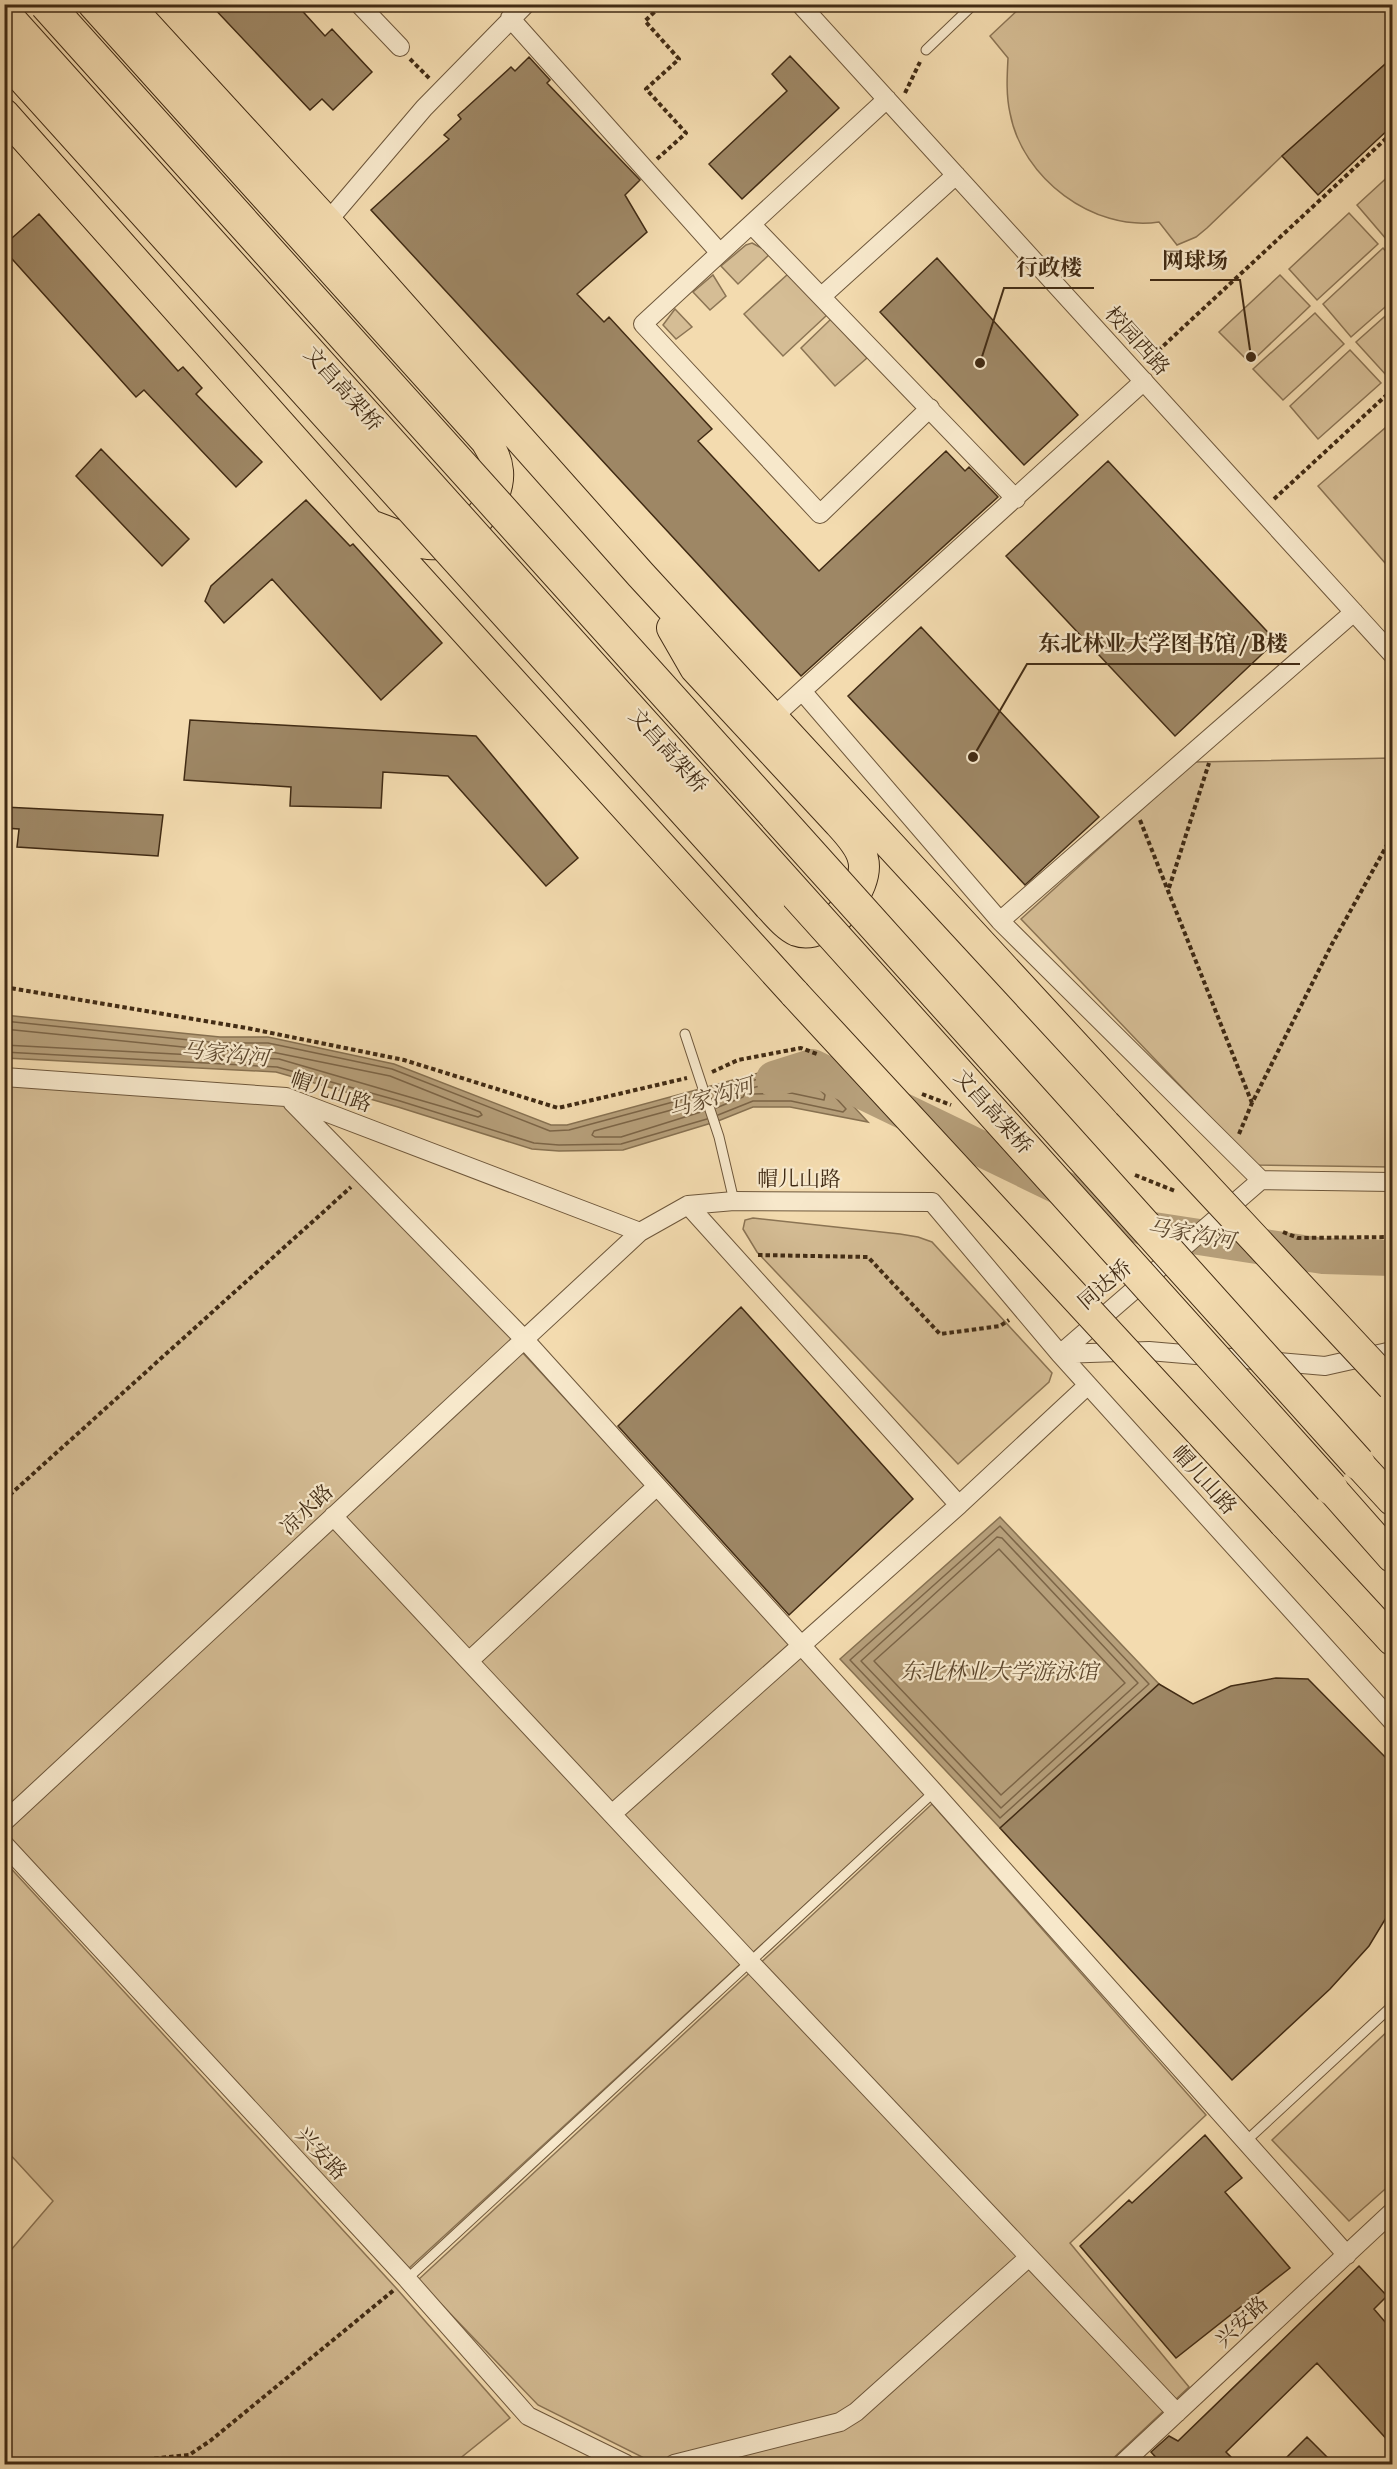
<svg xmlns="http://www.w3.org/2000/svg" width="1397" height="2469" font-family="'IM FELL Double Pica','Noto Serif SC',serif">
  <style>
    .green { fill: #d5bd95; stroke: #8b7454; stroke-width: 1.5 }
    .water { fill: #b69f7a; stroke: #877151; stroke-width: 1.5 }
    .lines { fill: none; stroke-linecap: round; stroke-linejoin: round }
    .shore { stroke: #7c6547; stroke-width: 1.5 }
    .river { stroke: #b69f7a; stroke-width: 36 }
    .building { fill: #9e8765; stroke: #412b14; stroke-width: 1.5 }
    .lane-casing { stroke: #6e573b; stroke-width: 11 }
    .street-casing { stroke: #6e573b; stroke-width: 20 }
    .primary-casing { stroke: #412b14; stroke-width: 32 }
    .path { stroke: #412b14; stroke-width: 4; stroke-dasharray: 4.5 3; stroke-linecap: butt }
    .lane { stroke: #f7e8cb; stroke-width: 9 }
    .street { stroke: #f7e8cb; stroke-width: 18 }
    .primary { stroke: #f3dbaf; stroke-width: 30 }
    .primary-bridge-casing { stroke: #412b14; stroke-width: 32; stroke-linecap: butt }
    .highway-bridge-casing { stroke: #412b14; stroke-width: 35; stroke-linecap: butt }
    .primary-bridge { stroke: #f3dbaf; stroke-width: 30 }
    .highway-bridge { stroke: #f3dbaf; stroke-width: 33 }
    .labels { text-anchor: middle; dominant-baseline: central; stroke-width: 4.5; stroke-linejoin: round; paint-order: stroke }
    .street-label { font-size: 21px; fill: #412b14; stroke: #f7e8cb }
    .water-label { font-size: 22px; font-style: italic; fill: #5e482e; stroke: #f7e8cb }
    .leader { fill: none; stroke: #412b14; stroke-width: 2 }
    .callout-dot { fill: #412b14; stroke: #f7e8cb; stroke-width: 2 }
    .callout-label { font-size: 22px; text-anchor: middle; font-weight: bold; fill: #412b14; stroke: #f7e8cb; stroke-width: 4.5; stroke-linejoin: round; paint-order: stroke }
  </style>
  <rect width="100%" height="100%" fill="#f3dbaf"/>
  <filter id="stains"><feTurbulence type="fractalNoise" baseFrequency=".00333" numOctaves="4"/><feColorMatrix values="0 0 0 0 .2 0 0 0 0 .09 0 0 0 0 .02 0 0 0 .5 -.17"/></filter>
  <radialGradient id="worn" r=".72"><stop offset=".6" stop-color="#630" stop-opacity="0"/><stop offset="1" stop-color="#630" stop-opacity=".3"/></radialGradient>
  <path class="green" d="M1023,5H1392V58L1282,156L1207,228L1196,237L1177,245L1159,222C1093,232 1022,178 1010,113C1006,95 1007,77 1008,58L990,36Z
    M1392,173V234L1387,240L1357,205Z
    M1349,213L1378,244L1317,300L1289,269Z
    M752,243L771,253L738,284L721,266L746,245Z
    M1383,248L1392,259V301L1351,337L1323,304Z
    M788,274L827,315L783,356L744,314Z
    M713,275L726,296L710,310L693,292Z
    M1280,275L1310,306L1250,363L1219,332Z
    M675,309L692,327L676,339L663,325Z
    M1392,310V369L1386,375L1356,342Z
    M1315,313L1344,344L1283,400L1253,369Z
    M831,319L867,358L835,386L801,348Z
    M1350,350L1381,383L1318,439L1290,406Z
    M1392,422V571L1318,486Z
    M1392,758V1167L1256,1165L1021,919L1194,762Z
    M5,1085L283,1103L514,1338L5,1812Z
    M753,1218L900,1234L918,1237L932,1242L1052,1373L1049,1382L958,1464L757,1252L743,1229L745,1220Z
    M522,1352L928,1792L407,2270L5,1833Z
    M932,1804L1206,2115L1070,2243L1189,2387L1107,2464H656L538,2405L418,2280Z
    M5,1862L397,2289L510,2418L453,2464H5V2257L53,2201L5,2149Z
    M1392,2027V2183L1349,2221L1272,2140Z"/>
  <path class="water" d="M4,1015L220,1037H268L394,1064L551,1125H567L810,1059L868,1122L790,1107H753L718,1121L623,1150L559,1151L532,1149L398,1107L276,1072L5,1058Z
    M1000,1517L1159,1684L1000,1828L840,1659Z"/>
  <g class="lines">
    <path class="shore" d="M4,1021L219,1043H268L392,1069L550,1131L569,1130L699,1095
      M4,1029L213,1050L216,1053L213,1056L4,1045
      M225,1050L267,1051L390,1076L480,1112L482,1115L478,1117L279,1059L224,1056L222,1053Z
      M4,1052L277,1067L400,1101L534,1143L559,1145L621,1144L707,1119
      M805,1074L825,1095L824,1100L791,1093L753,1094L750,1092L752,1088Z
      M710,1092L807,1066L846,1109L843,1112L791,1101H753L718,1115
      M713,1099L741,1091L745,1093L743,1097L716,1108
      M701,1102L594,1131L592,1135L595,1137H621L704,1111
      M1000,1526L1149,1684L1000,1818L850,1660Z
      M997,1537L1002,1538L1138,1683L1001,1808L861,1661Z
      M999,1549L1125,1683L1001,1795L874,1661Z"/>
    <path class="river" d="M774,1079L812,1067L1147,1229L1323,1256L1392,1258"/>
  </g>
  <path class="building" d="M210,4H296L325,36L332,29L372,72L333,110L322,99L310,110Z
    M790,56L839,108L742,199L709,164L787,91L772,74Z
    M529,57L550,80L547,83L640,180L625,195L647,232L577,294L604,322L609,317L712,429L698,441L819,571L946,451L965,471L969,467L998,497L801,676L371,210L449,139L444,135L461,119L458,115L465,109L511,67L515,71Z
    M1392,58V126L1318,195L1282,156Z
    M39,214L178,371L183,367L202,388L196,394L262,462L236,487L144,390L136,397L4,250V245Z
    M937,258L1078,415L1024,465L880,312Z
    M101,449L189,539L162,566L76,476Z
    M1108,461L1276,641L1175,736L1006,556Z
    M306,500L350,546L353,544L442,643L381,700L272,579L224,623L205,601L211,586Z
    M921,627L1099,817L1025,885L848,696Z
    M190,720L476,736L578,858L546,886L448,776L383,772L381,808L290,806L291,787L184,780Z
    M4,807L163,815L158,856L17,847L19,829L4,828Z
    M741,1307L913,1499L789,1615L618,1426Z
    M1276,1678L1308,1679L1392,1764V1908L1369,1946L1330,1989L1232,2080L1000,1828L1159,1684L1193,1704L1231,1686Z
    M1205,2135L1242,2178L1225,2192L1290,2268L1176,2358L1080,2246L1129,2200L1132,2203Z
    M1359,2266L1387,2296L1374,2309L1392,2330V2445L1317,2363L1226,2452L1238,2464H1162L1151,2452L1169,2436L1178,2441Z
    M1307,2437L1334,2464H1280Z"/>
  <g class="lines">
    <g class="lane-casing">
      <path id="lane" d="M926,50L974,4
        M685,1034L719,1137L734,1201
        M1245,2142L1392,2006
        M407,2279L934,1792"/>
    </g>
    <g class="street-casing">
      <path id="street" d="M359,4L400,47
        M800,4L1392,654
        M510,18L720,253
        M887,99L643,324L820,514L930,408
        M327,222L424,108L526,4
        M752,225L1016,499
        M822,296L956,175
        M802,691L1000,921L1261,1180L1392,1182
        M772,718L1144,381
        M1000,921L1354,612
        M4,1077L286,1097L640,1232L688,1205L734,1201L932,1202L1060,1354L1392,1721
        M292,1102L524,1339L934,1792L1347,2255
        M688,1205L959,1505L1088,1385
        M1060,1354L1149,1351L1325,1366L1392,1351
        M1060,1354L1261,1180
        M333,1516L751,1963L1177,2413
        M469,1661L657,1486
        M612,1814L959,1505
        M4,1822L640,1232
        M4,1844L407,2279L528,2416L626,2464
        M674,2464L840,2422L856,2412L1029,2257
        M1122,2464L1392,2212"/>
    </g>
    <g class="primary-casing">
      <path id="primary" d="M93,4L486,441C492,451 497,459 498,471C501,503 466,539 436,544C420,547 389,531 373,526
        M127,4L327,222L641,575L1128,1103
        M4,114L369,524L795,994
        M672,628L695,668L837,821C847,832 860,845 863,859C871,888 827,942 797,931C786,926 777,914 769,906
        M1358,1463L1392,1500
        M1331,1488L1392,1557
        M1284,1523L1392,1640"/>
    </g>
    <path class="path" d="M410,59L430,79
      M905,93L920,62
      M657,159L686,133L646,89L679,59L645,21L663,4
      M1147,361L1392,133
      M1274,499L1392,390
      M1140,820L1252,1103
      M1169,888L1209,763
      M4,987L252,1029L404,1060L558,1108L687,1078
      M712,1072L738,1060L801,1048L817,1054
      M922,1094L951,1105
      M1239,1134L1252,1103L1332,944L1392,836
      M1135,1175L1175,1191
      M1283,1232L1298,1238L1392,1237
      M758,1255L868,1257L940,1334L1000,1326L1009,1320
      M4,1500L351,1187
      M102,2464L189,2455L210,2441L394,2290"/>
    <use href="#lane" class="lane"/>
    <use href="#street" class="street"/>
    <use href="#primary" class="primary"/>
    <g class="primary-bridge-casing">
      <path id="primary-bridge" d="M4,58L769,906
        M795,994L1284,1523
        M1128,1103L1392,1386"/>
    </g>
    <g class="highway-bridge-casing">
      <path id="highway-bridge" d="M46,4L1358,1463
        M4,14L1331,1488"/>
    </g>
    <use href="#primary-bridge" class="primary-bridge"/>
    <use href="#highway-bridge" class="highway-bridge"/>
  </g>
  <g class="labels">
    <g class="street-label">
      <text transform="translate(1137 341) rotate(48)">校园西路</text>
      <text transform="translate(343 389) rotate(48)">文昌高架桥</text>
      <text transform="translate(668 751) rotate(48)">文昌高架桥</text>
      <text transform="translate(331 1092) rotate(19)">帽儿山路</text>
      <text transform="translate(993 1112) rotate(48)">文昌高架桥</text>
      <text x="799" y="1179">帽儿山路</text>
      <text transform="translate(1105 1285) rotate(-41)">同达桥</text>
      <text transform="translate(1204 1480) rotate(48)">帽儿山路</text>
      <text transform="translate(307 1510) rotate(-43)">凉水路</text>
      <text transform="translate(321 2154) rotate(47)">兴安路</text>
      <text transform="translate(1242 2322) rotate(-43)">兴安路</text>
    </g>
    <g class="water-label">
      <text transform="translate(225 1054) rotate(6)">马家沟河</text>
      <text transform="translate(711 1098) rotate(-17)">马家沟河</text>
      <text transform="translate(1191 1234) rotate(10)">马家沟河</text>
      <text x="999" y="1672">东北林业大学游泳馆</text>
    </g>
  </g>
  <path class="leader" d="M1251 357L1240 280H1150M980 363L1004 288H1094M973 757L1027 664H1300"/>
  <g class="callout-dot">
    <circle cx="1251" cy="357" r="6"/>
    <circle cx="980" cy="363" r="6"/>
    <circle cx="973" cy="757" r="6"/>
  </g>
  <g class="callout-label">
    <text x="1195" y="268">网球场</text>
    <text x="1049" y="275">行政楼</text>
    <text x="1163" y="651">东北林业大学图书馆 / B楼</text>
  </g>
  <rect width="1397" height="2469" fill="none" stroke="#f3dbaf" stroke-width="24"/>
  <rect x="6" y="6" width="1385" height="2457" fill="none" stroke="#412b14" stroke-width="3"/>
  <rect x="12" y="12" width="1373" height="2445" fill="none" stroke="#412b14" stroke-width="1.5"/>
  <rect width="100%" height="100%" filter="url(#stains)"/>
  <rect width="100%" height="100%" fill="url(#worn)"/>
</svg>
